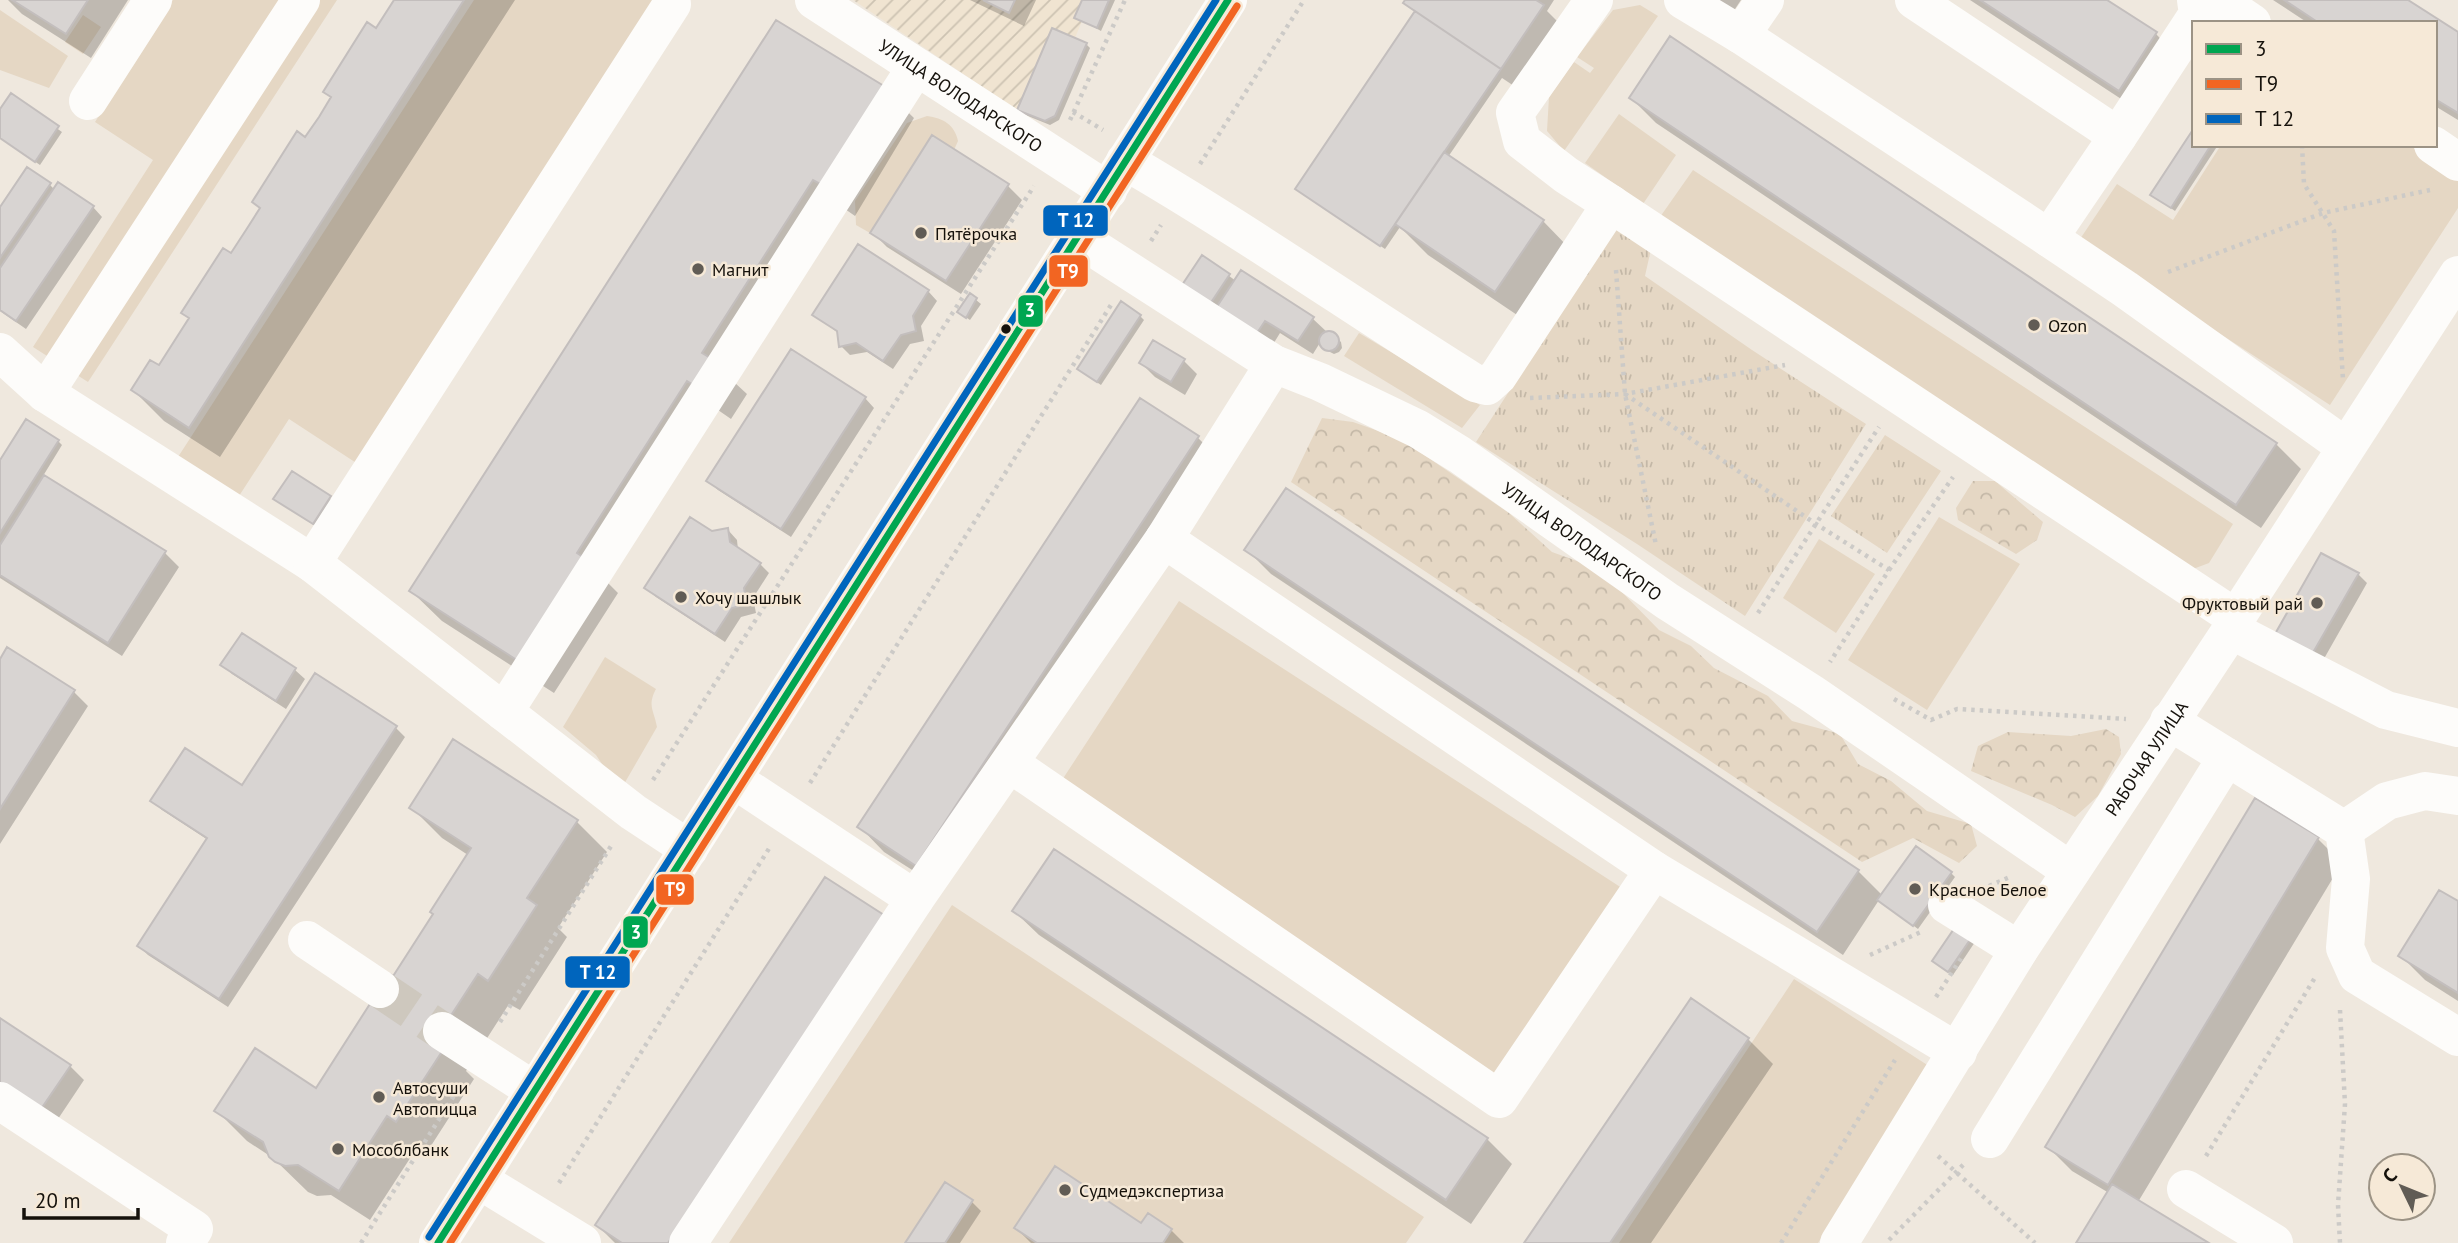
<svg xmlns="http://www.w3.org/2000/svg" width="2458" height="1243" font-family="'PT Sans',sans-serif">
  <style>
    .industrial { fill: url(#industrial-furrows) }
    .grass { fill: #e5d7c4 }
    .forest { fill: url(#forest-crowns) }
    .park { fill: url(#park-tufts) }
    .shadow { fill: #0003 }
    .building { fill: #d8d4d2; stroke: #c3bebd; stroke-width: 2 }
    .lines { fill: none; stroke-linecap: round; stroke-linejoin: round }
    .minor-tunnel { stroke: #cec8be; stroke-width: 38; stroke-dasharray: 38 19; stroke-linecap: butt }
    .path { stroke: #cccac7; stroke-width: 4.5; stroke-dasharray: 3.5 5; stroke-linecap: butt }
    .minor { stroke: #fdfcfa; stroke-width: 38 }
    .major { stroke: #fdfcfa; stroke-width: 38 }
    .bus-1-casing { stroke: #f6e9d7; stroke-width: 12 }
    .bus-2-casing { stroke: #f6e9d7; stroke-width: 12 }
    .bus-3-casing { stroke: #f6e9d7; stroke-width: 12 }
    .bus-1 { stroke: #00a651; stroke-width: 7 }
    .bus-2 { stroke: #f26522; stroke-width: 7 }
    .bus-3 { stroke: #0065bd; stroke-width: 7 }
    .poi-dot { fill: #615c55; stroke: #f6e9d7; stroke-width: 2.5 }
    .bus-dot { fill: #15110b; stroke: #f6e9d7; stroke-width: 2.5 }
    .labels { text-anchor: middle; dominant-baseline: central; stroke-width: 5; stroke-linejoin: round; paint-order: stroke }
    .street-label { font-size: 18px; fill: #15110b; stroke: #f6e9d7 }
    .poi-label { font-size: 18px; fill: #15110b; stroke: #f6e9d7; text-anchor: start }
    .line-badge { stroke: #f6e9d7; stroke-width: 2.5 }
    .badge-label { font-size: 19px; text-anchor: middle; font-weight: bold; fill: #fff }
  </style>
  <defs>
    <pattern id="industrial-furrows" width="10" height="10" patternUnits="userSpaceOnUse" patternTransform="scale(1.75)"><rect width="10" height="10" fill="#f0e4d1"/><path d="M-1 1l2-2M0 10L10 0M9 11l2-2" fill="none" stroke="#cdc3b2"/></pattern>
    <pattern id="forest-crowns" width="20" height="18" patternUnits="userSpaceOnUse" patternTransform="scale(1.75)"><rect width="20" height="18" fill="#e5d7c4"/><path d="M2 6a3 3 0 1 1 6 0M12 15a3 3 0 1 1 6 0" fill="none" stroke="#c4b8a7"/></pattern>
    <pattern id="park-tufts" width="24" height="20" patternUnits="userSpaceOnUse" patternTransform="scale(1.75)"><rect width="24" height="20" fill="#e5d7c4"/><path d="M3 7l-1-3M5 7V3M7 7l1-3M15 17l-1-3M17 17v-4M19 17l1-3" fill="none" stroke="#c4b8a7"/></pattern>
  </defs>
  <rect width="100%" height="100%" fill="#efe8de"/>
  <path class="industrial" d="M853,0H1082V21L1075,38L1052,28L1017,110Z"/>
  <path class="grass" d="M173,0H337L88,382L33,347L153,160L95,122Z
    M474,0H668L364,468L289,419L239,496L178,457Z
    M1640,5L1658,16L1564,151L1547,131L1549,97L1574,62L1590,73L1594,68L1577,57L1613,10Z
    M0,10L68,56L49,88L0,70Z
    M83,15L101,27L83,54L65,42Z
    M1619,114L1676,155L1643,204L1585,163Z
    M927,116C943,118 955,125 958,141L954,150L870,233L856,225L855,201L907,123Z
    M2221,145H2409L2458,177V208L2330,405L2078,242L2117,184L2173,220Z
    M1693,170L2233,524L2209,563L2193,569L1660,217Z
    M1359,333L1480,405L1462,428L1344,356Z
    M1939,517L2020,564L1927,710L1848,660Z
    M1819,539L1875,574L1836,633L1783,598Z
    M1179,601L1628,892L1498,1092L1049,800Z
    M605,657L656,689C647,706 654,710 657,727L620,791L596,755L563,727Z
    M952,905L1424,1217L1406,1243H729Z
    M1794,979L1932,1068L1818,1243H1619Z"/>
  <path class="forest" d="M1322,418L1353,422L1401,439L1509,513L1552,552L1585,564L1618,588L1659,630L1691,646L1714,668L1768,696L1792,721L1840,734L1858,764L1891,781L1927,811L1971,824L1977,846L1959,863L1913,838L1862,862L1291,482Z
    M1973,481H1995L2043,522L2037,540L2016,554L1958,520L1956,508Z
    M2106,729L2119,737L2121,754L2098,796L2075,817L2052,805L1971,771L1978,746L2008,732L2071,736Z"/>
  <path class="park" d="M1617,226L1651,249L1645,276L1752,350L1866,424L1745,616L1637,544L1476,442Z
    M1885,435L1941,471L1887,553L1831,516Z"/>
  <path class="shadow" d="M8,0H128L91,58L22,14Z
    M396,0H515L220,457L164,421L133,390L159,368L190,319L183,312L231,255L332,99L325,92L376,30Z
    M970,0H1036L1024,26Z
    M1084,0H1115L1101,31L1076,17Z
    M1407,0H1554L1547,11L1573,37L1532,98L1502,78L1448,157L1543,221L1573,252L1526,321L1428,255L1400,227L1385,249L1301,193L1416,13L1405,2Z
    M1716,0H1741L1733,12Z
    M1970,0H2104L2156,34L2180,59L2144,114Z
    M2273,0H2405L2458,34V120L2435,106V23H2308Z
    M1670,39L2276,444L2301,469L2261,528L1656,123L1631,98Z
    M1086,44L1090,48L1059,120L1050,125L1023,114L1019,109Z
    M883,88L914,118L855,216L845,209L734,382L747,394L731,419L718,410L608,583L618,593L554,693L442,621L411,591Z
    M11,96L62,132L40,165L0,138V112Z
    M2194,145H2218L2175,211L2152,195Z
    M50,185L55,190L93,207L102,217L26,329L0,311V210Z
    M1008,186L1022,200L961,294L887,247L873,233Z
    M1203,257L1236,281L1312,318L1328,333H1332L1341,342L1342,348L1339,352L1334,354L1326,350L1321,341L1313,354L1280,333L1272,346L1198,299Z
    M928,291L937,301L921,326L924,341L910,344L893,369L867,352L850,355L841,346L838,333L815,315Z
    M970,295L981,304L970,320L964,316Z
    M1140,316L1144,320L1101,385L1083,373Z
    M1183,360L1197,374L1185,395L1155,377L1141,363Z
    M865,398L874,408L791,537L718,490L709,481Z
    M1141,400L1198,438L1223,462L942,889L884,852L860,827Z
    M58,441L62,445L43,476L165,553L179,567L122,656L0,578V463Z
    M292,473L334,501L317,527L280,503Z
    M728,530L737,540L738,550L760,564L769,573L753,598L756,613L741,617L725,642L656,597L647,588L711,532Z
    M1247,550L1858,871L1883,896L1951,873L1955,877L1918,929L1879,900L1843,955L1271,574Z
    M2358,574L2367,583L2321,664L2287,643Z
    M242,635L295,670L305,679L286,709L232,674L223,665Z
    M8,650L74,692L88,706L0,844V662Z
    M396,728L405,737L228,1007L148,955L139,946L208,840L162,810L152,801L242,787Z
    M411,807L576,821L607,852L558,928L567,937L520,1010L509,1004L466,1071L474,1079L427,1152L418,1146L370,1220L331,1195L317,1196L308,1192L273,1158L247,1141L216,1110L317,1090L388,987L435,914L468,855L442,838Z
    M2317,838L2342,863L2138,1202L2205,1243H2078L2109,1193L2072,1171L2047,1146Z
    M2458,904V1001L2425,980L2400,955Z
    M1014,911L1487,1139L1512,1164L1471,1224L1039,935Z
    M1974,932L1979,936L1953,975L1938,965Z
    M0,1020L70,1066L84,1080L56,1122L0,1085Z
    M1748,1039L1773,1064L1651,1243H1527Z
    M972,1202L981,1211L960,1243H907Z
    M597,1225L709,1243H615Z
    M1142,1225L1171,1230L1184,1243H1031L1016,1228Z"/>
  <path class="building" d="M12,0H88L66,34Z
    M394,0H464L189,428L131,390L150,360L159,365L189,318L181,313L223,248L231,253L246,230L260,208L252,202L297,131L305,137L319,117L331,97L323,92L367,22L376,28Z
    M983,0H1015L1009,13Z
    M1082,0H1109L1097,28L1074,18Z
    M1405,0H1536L1544,5L1501,69L1403,3Z
    M1980,0H2107L2157,32L2119,91Z
    M2284,0H2408L2458,32V113L2435,99V23H2319Z
    M1415,11L1501,69L1380,246L1295,189Z
    M776,20L884,86L824,186L813,180L702,353L717,362L700,389L687,381L577,553L589,561L523,664L409,591Z
    M1052,28L1087,43L1055,116L1045,121L1017,110Z
    M1670,36L2277,443L2236,505L1629,98Z
    M11,93L59,126L35,162L0,138V109Z
    M2194,128V145H2211L2171,208L2150,195Z
    M932,135L1009,184L946,281L870,233Z
    M1444,152L1544,220L1495,292L1395,224Z
    M27,167L51,183L0,258V207Z
    M58,182L94,206L16,321L0,310V268Z
    M858,244L929,290L913,316L916,331L901,335L883,361L856,343L839,347L837,331L812,315Z
    M1202,255L1230,274L1210,304L1182,285Z
    M1241,270L1314,317L1298,341L1265,321L1257,333L1216,308Z
    M970,293L977,298L966,318L957,312Z
    M1121,301L1141,315L1097,382L1077,369Z
    M1319 341a10 10 0 1 1 20 0a10 10 0 1 1-20 0Z
    M1153,340L1185,359L1171,382L1139,363Z
    M791,349L866,397L781,529L706,481Z
    M1140,398L1199,436L916,866L857,827Z
    M26,419L59,440L0,533V460Z
    M292,471L331,496L313,524L273,499Z
    M44,475L166,551L108,643L0,575V545Z
    M1286,488L1859,870L1817,932L1244,550Z
    M690,517L712,531L728,528L730,542L761,563L744,588L747,604L732,608L715,634L644,588Z
    M2321,553L2359,573L2311,656L2275,634Z
    M242,633L296,668L276,701L220,665Z
    M7,647L75,690L0,809V659Z
    M315,673L397,726L219,999L137,946L207,838L150,801L185,748L242,785Z
    M453,739L578,820L527,898L537,905L488,981L478,974L435,1040L445,1047L396,1122L387,1116L339,1191L298,1165L285,1166L275,1162L269,1157L263,1142L214,1111L255,1048L316,1088L384,982L388,984L433,914L430,912L471,848L409,808Z
    M2255,798L2319,837L2108,1185L2045,1147Z
    M1916,846L1952,872L1913,926L1877,900Z
    M1054,849L1488,1138L1446,1200L1012,911Z
    M825,877L884,915L668,1243H622L595,1225Z
    M2439,890L2458,901V993L2398,956Z
    M1960,920L1976,931L1948,972L1932,961Z
    M1691,998L1749,1038L1610,1243H1524Z
    M0,1018L71,1065L41,1109L0,1082Z
    M1055,1166L1141,1223L1148,1213L1172,1229L1163,1243H1037L1014,1228Z
    M945,1182L973,1200L945,1243H905Z
    M2112,1184L2209,1243H2076Z"/>
  <g class="lines">
    <path class="minor-tunnel" d="M380,989L442,1031"/>
    <path class="path" d="M1073,112L1103,130
      M1070,120L1125,0
      M2302,145L2304,184L2334,231L2343,380
      M1200,164L1304,0
      M1151,241L1161,225
      M1616,270L1625,394L1656,545
      M2168,272L2323,213L2430,190
      M1625,394L1816,524L1889,570L1830,662
      M1530,398L1625,394L1785,365
      M1889,570L1953,477
      M1758,613L1879,427
      M1894,699L1931,720L1957,709L2126,719
      M653,780L1034,186
      M810,783L1111,305
      M1989,886L2010,877
      M1870,955L1923,931
      M1936,997L1962,957
      M2340,1010L2345,1104L2338,1205L2340,1243
      M500,1022L613,843
      M1938,1156L2035,1243
      M2206,1156L2316,976
      M559,1183L770,847
      M1889,1240L1964,1164
      M361,1243L460,1086
      M1781,1243L1895,1060"/>
    <g class="minor">
      <path id="s1" d="M814,0L1108,191"/>
      <path d="M1683,0L1741,35L1765,0"/>
      <path d="M1914,0L2118,136L2198,14L2196,0"/>
      <path d="M2218,0L2252,23"/>
      <path d="M1741,35L2049,238"/>
      <path d="M88,101L153,0"/>
      <path d="M2118,136L2049,238L2125,289L2346,447"/>
      <path d="M2433,145L2458,162"/>
      <path d="M1125,161C1244,230 1358,310 1475,383L1487,386L1498,376L1611,204L1566,175L1522,141L1515,113L1594,0"/>
      <path d="M1611,204L2236,618"/>
      <path id="s2" d="M1078,238L1274,364L1320,382L1418,429L1460,455L1667,601L1811,693L2071,871"/>
      <path d="M0,352L45,393L312,563L633,812L689,849"/>
      <path d="M45,393L301,0"/>
      <path d="M1164,539L1274,364"/>
      <path d="M312,563L672,4"/>
      <path d="M2231,630L2386,710L2458,728"/>
      <path d="M504,712L916,67"/>
      <path d="M2169,721L2344,830L2351,879L2345,948L2357,975L2458,1037"/>
      <path d="M2344,830L2387,801L2425,791L2458,796"/>
      <path d="M1654,870L1958,1052"/>
      <path d="M915,899L1009,763L1499,1099L1654,870L1164,539L1009,763"/>
      <path d="M1947,905L2019,950"/>
      <path d="M307,940L380,989"/>
      <path d="M442,1031L535,1091"/>
      <path d="M0,1101L194,1229L185,1243"/>
      <path d="M1990,1139L2227,757"/>
      <path d="M479,1180L582,1243"/>
      <path d="M2186,1189L2274,1243"/>
      <path d="M688,1243L915,899L733,779"/>
      <path id="s3" d="M1839,1243L2019,950L2231,630L2236,618L2458,275"/>
    </g>
    <path class="major" d="M438,1243L1228,0"/>
    <g class="bus-1-casing">
      <path id="bus-1" d="M438,1243L1228,0"/>
    </g>
    <g class="bus-2-casing">
      <path id="bus-2" d="M450,1243L1237,6"/>
    </g>
    <g class="bus-3-casing">
      <path id="bus-3" d="M429,1237L1216,0"/>
    </g>
    <use href="#bus-1" class="bus-1"/>
    <use href="#bus-2" class="bus-2"/>
    <use href="#bus-3" class="bus-3"/>
  </g>
  <g class="poi-dot">
    <circle cx="921" cy="233" r="7"/>
    <circle cx="698" cy="269" r="7"/>
    <circle cx="2034" cy="325" r="7"/>
    <circle cx="681" cy="597" r="7"/>
    <circle cx="2317" cy="603" r="7"/>
    <circle cx="1915" cy="889" r="7"/>
    <circle cx="379" cy="1097" r="7"/>
    <circle cx="338" cy="1149" r="7"/>
    <circle cx="1065" cy="1190" r="7"/>
  </g>
  <circle class="bus-dot" cx="1006" cy="329" r="6"/>
  <g class="labels">
    <g class="street-label">
      <text stroke="none"><textPath href="#s1" startOffset="175">УЛИЦА ВОЛОДАРСКОГО</textPath></text>
      <text stroke="none"><textPath href="#s2" startOffset="590">УЛИЦА ВОЛОДАРСКОГО</textPath></text>
      <text stroke="none"><textPath href="#s3" startOffset="574">РАБОЧАЯ УЛИЦА</textPath></text>
    </g>
    <g class="poi-label">
      <text x="935" y="233">Пятёрочка</text>
      <text x="712" y="269">Магнит</text>
      <text x="2048" y="325">Ozon</text>
      <text x="695" y="597">Хочу шашлык</text>
      <text x="2303" y="603" text-anchor="end">Фруктовый рай</text>
      <text x="1929" y="889">Красное Белое</text>
      <text x="393" y="1087">Автосуши<tspan x="393" dy="21">Автопицца</tspan></text>
      <text x="352" y="1149">Мособлбанк</text>
      <text x="1079" y="1190">Судмедэкспертиза</text>
    </g>
  </g>
  <g class="line-badge">
    <rect x="1042" y="204" width="67" height="33" rx="7" fill="#0065bd"/>
    <rect x="1048" y="254" width="41" height="34" rx="7" fill="#f26522"/>
    <rect x="1017" y="294" width="27" height="34" rx="7" fill="#00a651"/>
    <rect x="655" y="873" width="40" height="33" rx="7" fill="#f26522"/>
    <rect x="622" y="915" width="27" height="34" rx="7" fill="#00a651"/>
    <rect x="564" y="955" width="67" height="34" rx="7" fill="#0065bd"/>
  </g>
  <g class="badge-label">
    <text x="1076" y="227">Т 12</text>
    <text x="1068" y="278">Т9</text>
    <text x="1030" y="317">3</text>
    <text x="675" y="896">Т9</text>
    <text x="636" y="939">3</text>
    <text x="598" y="979">Т 12</text>
  </g>
  <rect x="2192" y="21" width="245" height="126" fill="#f6e9d7" stroke="#9c9385" stroke-width="2"/>
  <rect x="2206" y="44" width="35" height="10" fill="#00a651" stroke="#9c9385" stroke-width="2"/>
  <text x="2255" y="56" font-size="21" fill="#15110b">3</text>
  <rect x="2206" y="79" width="35" height="10" fill="#f26522" stroke="#9c9385" stroke-width="2"/>
  <text x="2255" y="91" font-size="21" fill="#15110b">Т9</text>
  <rect x="2206" y="114" width="35" height="10" fill="#0065bd" stroke="#9c9385" stroke-width="2"/>
  <text x="2255" y="126" font-size="21" fill="#15110b">Т 12</text>
  <g transform="translate(2402 1187) rotate(313)"><circle r="33" fill="#f6e9d7" stroke="#9c9385" stroke-width="2"/>
  <path d="M0-5L12 26L0 18L-12 26Z" fill="#615c55"/>
  <text y="-10" font-size="19" font-weight="bold" text-anchor="middle" fill="#15110b">С</text>
  </g>
  <path d="M24 1208v10h114v-10" fill="none" stroke="#15110b" stroke-width="3.5"/>
  <text x="35" y="1208" font-size="21" fill="#15110b" stroke="#f6e9d7" stroke-width="5" paint-order="stroke">20 m</text>
</svg>
